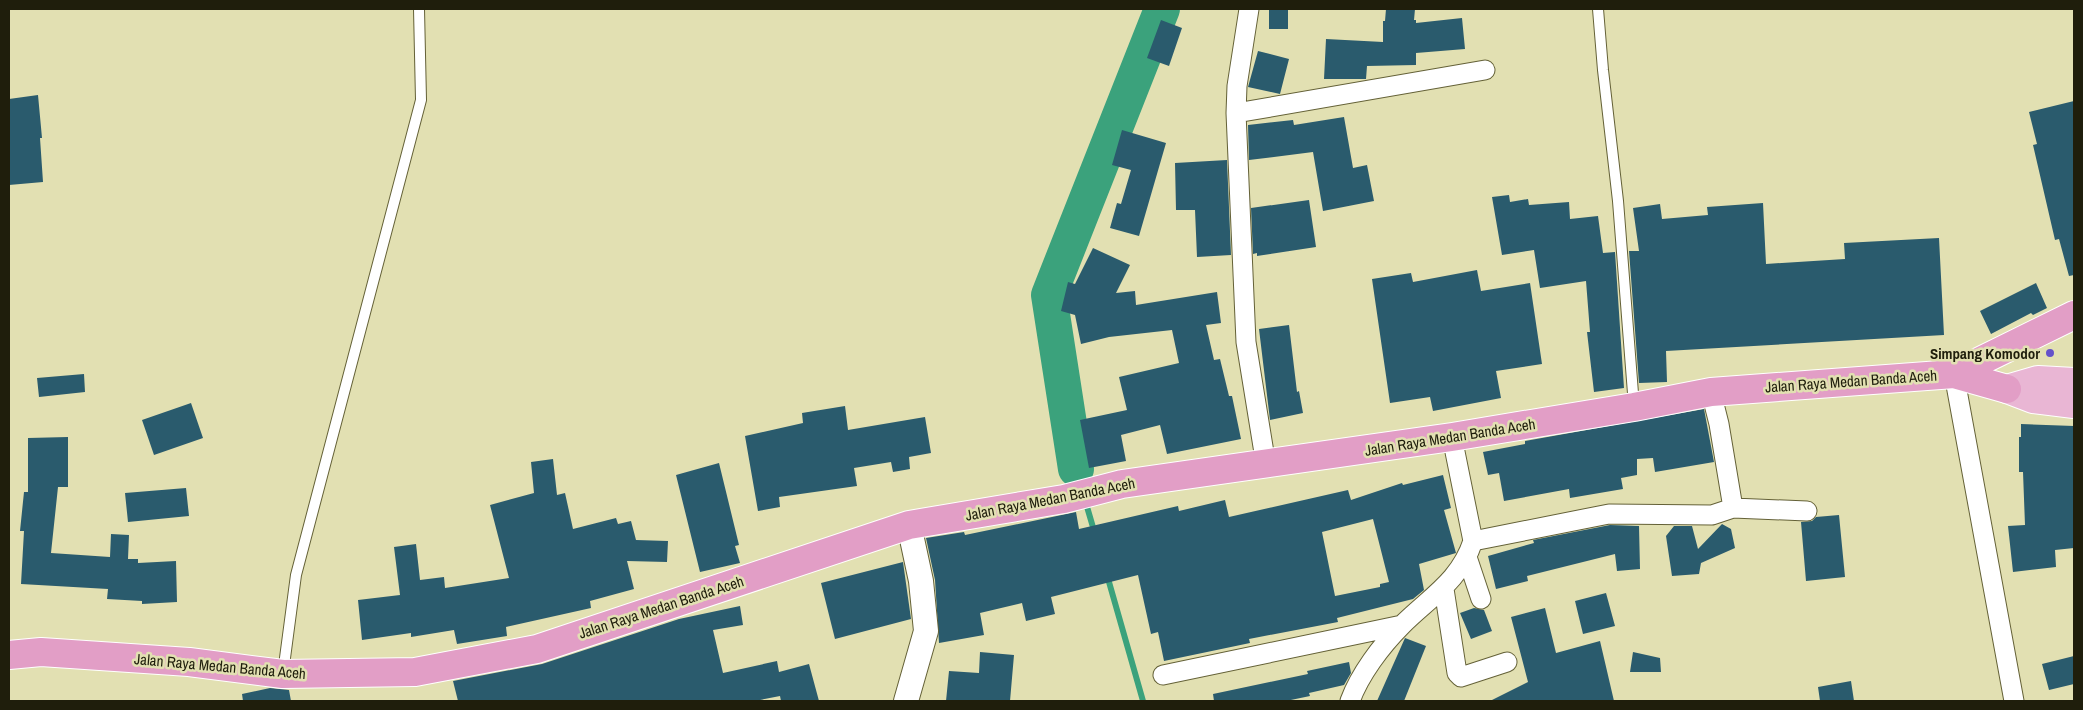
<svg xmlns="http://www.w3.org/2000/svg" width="2083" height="710" font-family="'Archivo Narrow',sans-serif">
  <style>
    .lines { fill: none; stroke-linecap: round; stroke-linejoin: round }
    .stream { stroke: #3ba27c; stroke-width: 6 }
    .river { stroke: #3ba27c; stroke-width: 36 }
    .building { fill: #2a5b6d; fill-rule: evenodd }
    .service-casing { stroke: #646137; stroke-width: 12 }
    .minor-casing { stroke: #646137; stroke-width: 21 }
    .tertiary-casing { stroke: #646137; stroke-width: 26 }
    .primary-casing { stroke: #fff; stroke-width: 30 }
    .trunk-casing { stroke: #fff; stroke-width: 30 }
    .service { stroke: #fff; stroke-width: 10 }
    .minor { stroke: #fff; stroke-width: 19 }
    .tertiary { stroke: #fff; stroke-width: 24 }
    .primary { stroke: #e9b6d4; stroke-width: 28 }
    .trunk { stroke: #e29ec6; stroke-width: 28 }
    .poi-dot { fill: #6452ca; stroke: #e2e0b2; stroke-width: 2 }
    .labels { text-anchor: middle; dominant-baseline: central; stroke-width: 5; stroke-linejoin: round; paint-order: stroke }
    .poi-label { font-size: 15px; font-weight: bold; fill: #1f1e0c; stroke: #e2e0b2; text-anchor: end }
    .street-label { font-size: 15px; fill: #1f1e0c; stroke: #e2e0b2 }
  </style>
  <rect width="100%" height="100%" fill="#e2e0b2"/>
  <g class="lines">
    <path class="stream" d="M1076,469L1082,488
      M1085,500L1095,534
      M1107,575L1143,701"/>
    <path class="river" d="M1076,469L1049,295L1162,9"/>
  </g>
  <path class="building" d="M1269,9H1288V29H1269Z
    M1386,9H1415L1414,20H1416V23L1462,18L1465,49L1416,53V65L1367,66L1366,79H1324L1326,39L1383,42V21H1385Z
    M1161,20L1182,28L1169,66L1147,58Z
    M1258,51L1289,59L1280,94L1248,87Z
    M38,95L42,138H40L43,182L9,185V99Z
    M2074,101V275L2069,276L2059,239L2055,240L2033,145L2037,144L2029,112Z
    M1344,117L1353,168L1367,165L1374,201L1323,211L1313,152L1249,160L1248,125L1293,120L1294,125Z
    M1122,130L1166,143L1139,236L1110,228L1117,203L1121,204L1131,170L1112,165Z
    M1227,160L1231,255L1197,257L1195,210H1176L1175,163Z
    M1509,195L1510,202L1528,199L1529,205L1569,202L1570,219L1598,216L1603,253L1615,252L1624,388L1594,392L1587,332H1590L1586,281L1540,288L1534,250L1502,255L1492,197Z
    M1309,200L1316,247L1257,256V253L1253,254L1251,208Z
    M1763,203L1766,264L1845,259L1844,243L1939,238L1944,335L1666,351L1667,382L1639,383L1629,251H1639L1633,208L1660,204L1662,219L1708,215L1707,207Z
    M1093,248L1130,265L1116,293L1135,291L1136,305L1217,292L1221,323L1206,325L1214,360L1220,359L1229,396H1232L1241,439L1167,454L1160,425L1121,435L1126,461L1089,468L1080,420L1127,410L1119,377L1179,363L1172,330L1109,337L1081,344L1075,315L1061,311L1068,282L1075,284Z
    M1477,270L1481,291L1530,283L1542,364L1496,371L1501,398L1433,411L1430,397L1390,403L1372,279L1411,273L1413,282Z
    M2036,283L2047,308L2033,315L2031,313L1991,334L1980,311Z
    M1289,325L1297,392L1299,391L1303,413L1270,420L1259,329Z
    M84,374L85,392L39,397L37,378Z
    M191,403L203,438L154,455L142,420Z
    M845,406L848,430L925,417L931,453L909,457L910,469L893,472L891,462L854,468L857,486L779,497L780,507L758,511L745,436L803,423L802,413Z
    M1704,409L1714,462L1655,472L1653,458L1637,459V475L1621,478L1623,489L1570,498L1569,489L1504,501L1499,473L1488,475L1483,452L1525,444V441Z
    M2021,424L2074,426V548L2055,550L2056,567L2013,572L2008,526L2025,525L2023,472H2019V437H2021Z
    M68,437V487H58L51,553L110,557L111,534L129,535L128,559H138V563L176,561L177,602L142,604V601L107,599L108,589L21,584L24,531H20L24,492H28V438Z
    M553,459L557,495L565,493L573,529L616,518L618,524L631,521L636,540L668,541L667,562L627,561L634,589L590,601L591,608L506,627L507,636L457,644L454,630L411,637V633L362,640L358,600L400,595L394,547L416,544L420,580L444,577L445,588L509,578L490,505L534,493L531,462Z
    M719,463L739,545L735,546L740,563L700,572L676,475Z
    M1443,475L1451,508L1444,510L1456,553L1419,564L1424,590L1413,599L1337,618L1338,622L1249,639L1250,643L1164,661L1158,632L1151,634L1138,575L1051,597L1055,614L1026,621L1022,603L980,613L984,635L939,643L935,580L926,538L964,532L965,535L1076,512L1079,529L1178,506L1179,511L1225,500L1229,517L1348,490L1351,500L1402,483L1403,485ZM1373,519L1389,582L1380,584V587L1335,596L1322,532Z
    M186,488L189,516L128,522L125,493Z
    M1839,515L1845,577L1806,581L1801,522L1812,521L1816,517Z
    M1722,524L1731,529L1735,548L1701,563L1699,574L1672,576L1666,536L1674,526H1692L1698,549Z
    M1610,525L1639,526L1640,569L1617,571L1615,554L1527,576L1528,581L1496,589L1488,556L1534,543L1533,540Z
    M903,562L911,619L835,639L821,583Z
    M1606,593L1615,626L1583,634L1575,601Z
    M740,606L743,625L713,630L723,673L777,661L779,672L809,664L819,701H781L780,696L755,701H458L453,681L542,664L679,619Z
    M1474,608L1484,610L1492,631L1471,639L1460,613Z
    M1545,608L1556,653L1600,641L1614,701H1490L1528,682L1511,617Z
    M1405,638L1426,646L1404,701H1377Z
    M980,652L1014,655L1010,701H946L949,671L979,673Z
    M1633,652L1660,658L1661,672H1630Z
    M2074,656V684L2049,690L2042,664Z
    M1349,662L1351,673L1344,685L1309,693L1310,696L1286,701H1214L1213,694L1308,674L1307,671Z
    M1851,681L1854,701H1820L1818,687Z
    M270,688L289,690L291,701H243L242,694Z"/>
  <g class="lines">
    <g class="service-casing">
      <path id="service" d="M1598,9L1603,70L1618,201L1634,406
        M283,673L296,575L421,100L419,9"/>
    </g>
    <g class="minor-casing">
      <path id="minor" d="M1249,9L1237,86L1236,113L1246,342L1266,465
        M1236,113L1485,70
        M1954,374L2014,701
        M1711,392L1719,424L1733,508
        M1473,541L1609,514L1712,515L1733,508L1807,511
        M1467,557L1481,599
        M1444,589L1457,673L1461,677L1507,662
        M1163,675L1402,625
        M1350,701C1360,674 1381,646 1402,625C1430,597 1460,581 1473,541L1452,437"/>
    </g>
    <g class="tertiary-casing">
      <path id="tertiary" d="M906,701L926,631L921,581L909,525"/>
    </g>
    <g class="primary-casing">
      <path id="primary" d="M2007,389L2033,399L2074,404
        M2007,389L2038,380L2074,382"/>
    </g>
    <g class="trunk-casing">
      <path id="trunk" d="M1954,374L2074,315
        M9,655L41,652L189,662L283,674L415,672L537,649L909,525L1064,499L1122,484L1452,437L1634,407L1711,392L1954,374L2007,389"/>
    </g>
    <use href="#service" class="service"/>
    <use href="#minor" class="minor"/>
    <use href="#tertiary" class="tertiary"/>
    <use href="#primary" class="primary"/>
    <use href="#trunk" class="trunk"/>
  </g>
  <circle class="poi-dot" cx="2050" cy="353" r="5"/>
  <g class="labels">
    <g class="poi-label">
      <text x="2040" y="353">Simpang Komodor</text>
    </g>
    <g class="street-label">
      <text transform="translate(1851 381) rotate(-4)">Jalan Raya Medan Banda Aceh</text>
      <text transform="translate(1450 437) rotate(-9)">Jalan Raya Medan Banda Aceh</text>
      <text transform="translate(1050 499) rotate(-11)">Jalan Raya Medan Banda Aceh</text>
      <text transform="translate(661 607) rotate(-18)">Jalan Raya Medan Banda Aceh</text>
      <text transform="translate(220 666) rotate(5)">Jalan Raya Medan Banda Aceh</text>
    </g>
  </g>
  <rect width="2083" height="710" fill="none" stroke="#1f1e0c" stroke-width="20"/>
</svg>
